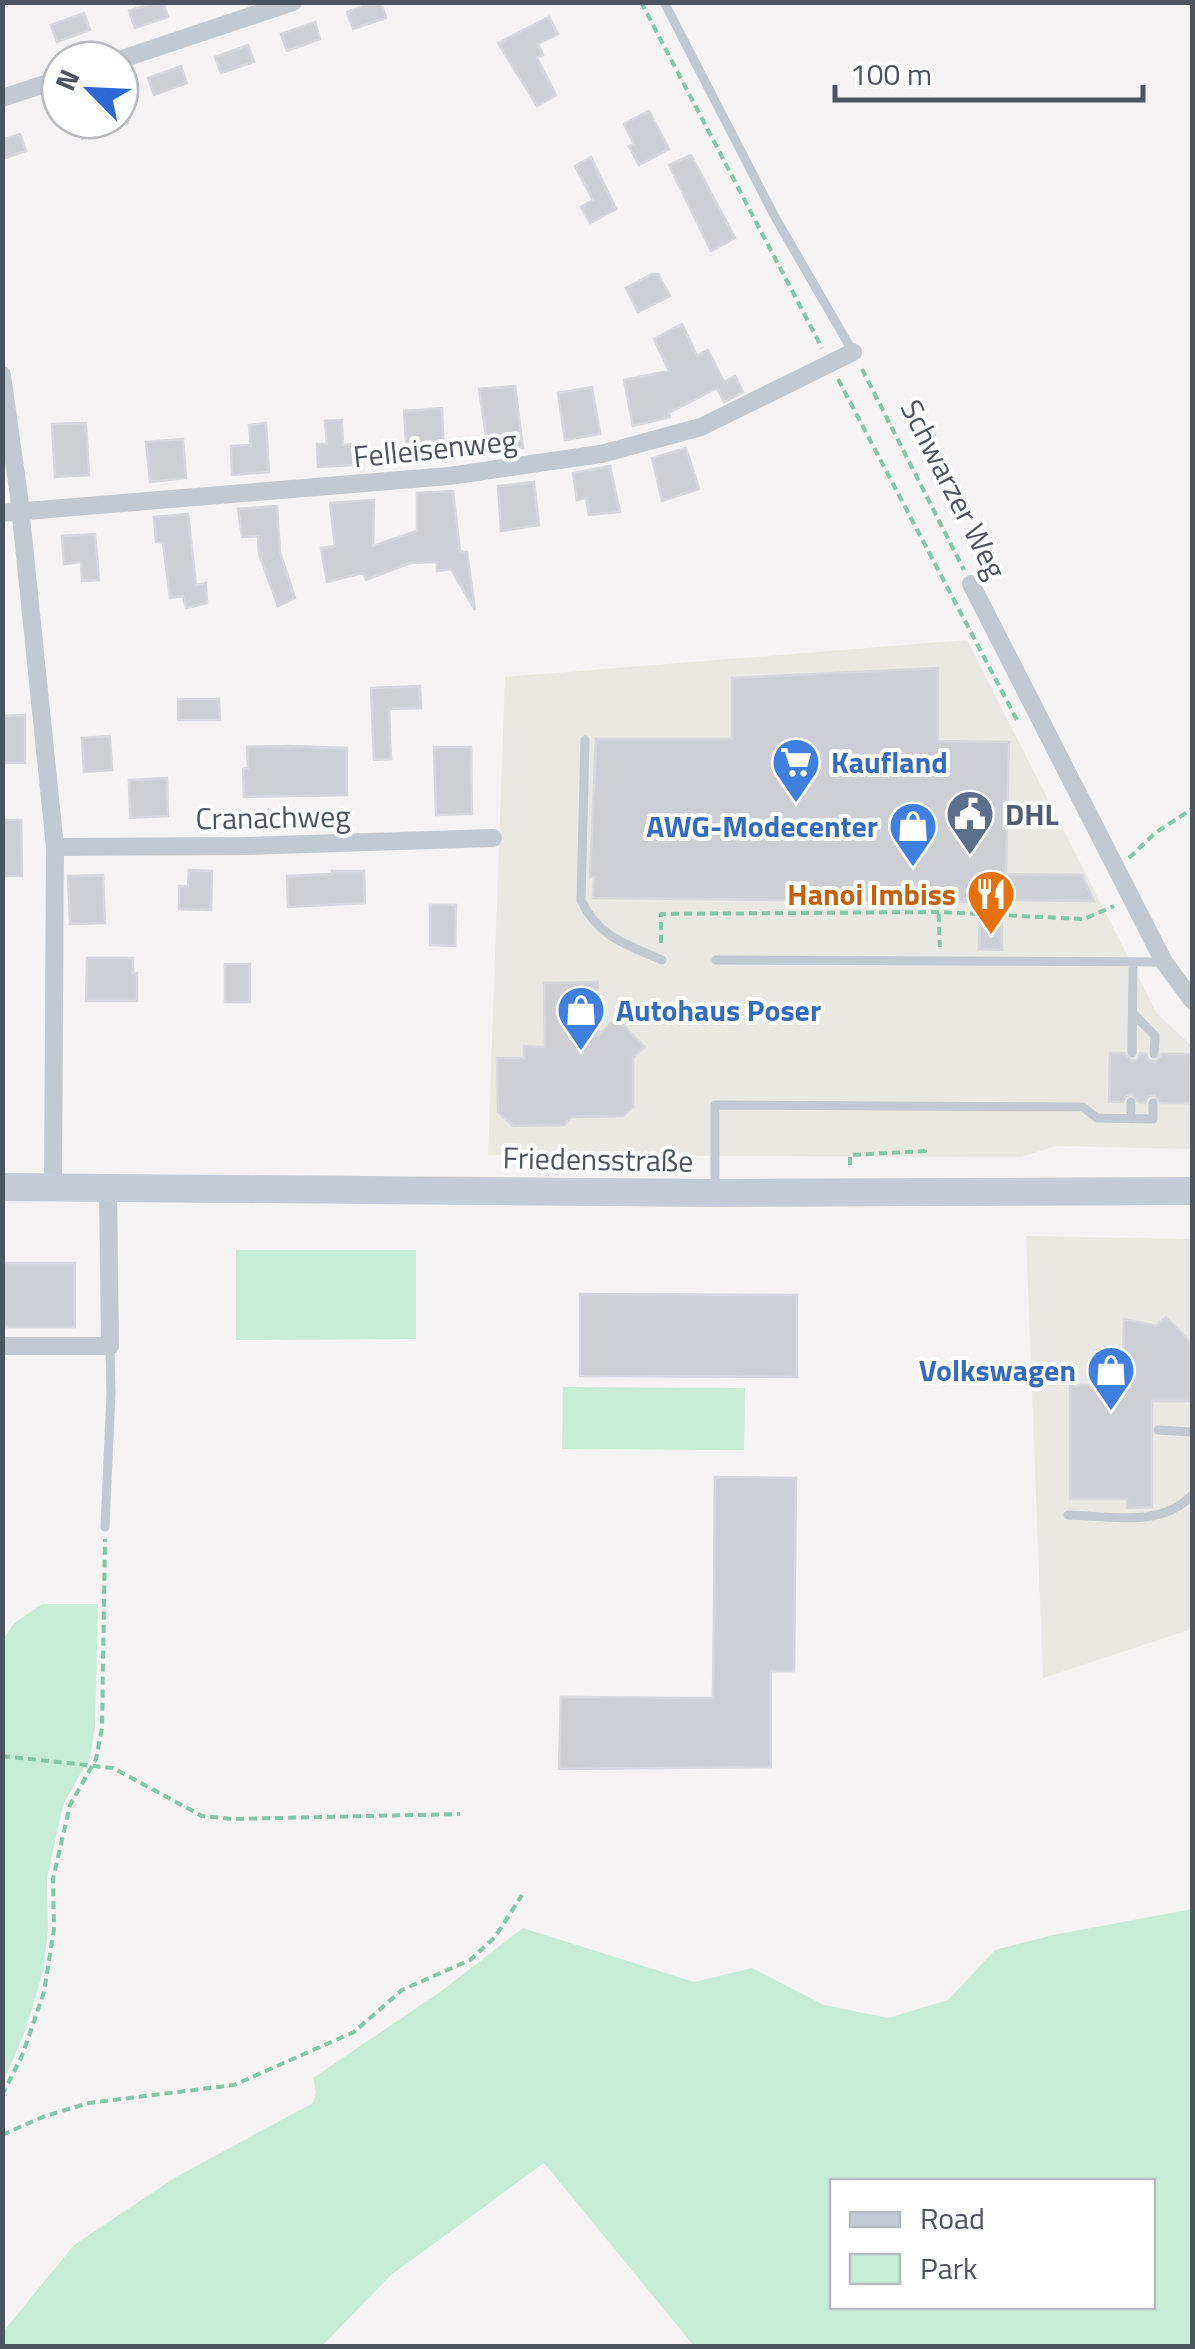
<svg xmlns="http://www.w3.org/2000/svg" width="1195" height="2349" font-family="'Titillium Web',sans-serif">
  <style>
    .commercial { fill: #eae8e2 }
    .green { fill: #c7edd9; fill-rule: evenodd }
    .building { fill: #cdcfd4; stroke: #d7d8dd; stroke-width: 2.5 }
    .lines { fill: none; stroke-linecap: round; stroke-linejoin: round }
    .path { stroke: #81c8ab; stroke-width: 4; stroke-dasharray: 8 5; stroke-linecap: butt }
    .lane { stroke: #c2c9d0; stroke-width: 9 }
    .street { stroke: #c2c9d0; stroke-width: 18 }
    .secondary { stroke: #c5ccd7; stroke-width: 28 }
    .labels { text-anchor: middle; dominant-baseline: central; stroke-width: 8; stroke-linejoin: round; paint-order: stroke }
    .street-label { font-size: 30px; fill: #4c545f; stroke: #fff }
    .shop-label { font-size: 30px; font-weight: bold; fill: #366cbe; stroke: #fff; text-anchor: start }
    .service-label { font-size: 30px; font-weight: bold; fill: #4e5e75; stroke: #fff; text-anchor: start }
    .food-label { font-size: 30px; font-weight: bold; fill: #c56008; stroke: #fff; text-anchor: end }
  </style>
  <rect width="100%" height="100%" fill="#f5f3f3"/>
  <path class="commercial" d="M967,640L1157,1014L1192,1046V1149L1056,1146L1021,1157L488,1155L505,677Z
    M1026,1236L1192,1239V1629L1043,1678Z"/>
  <path class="green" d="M236,1250H416V1339L236,1340Z
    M563,1387L745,1388L744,1450L562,1449Z
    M42,1604H98L95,1727L90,1757L64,1803L60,1819L47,1878L48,1929L43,1972L25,2031L3,2083V1640L13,1624Z
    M1192,1909V2346H694L544,2163L391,2275L322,2346H3V2332L74,2245L176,2177L313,2103L316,2092L313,2078L440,1992L523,1928L694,1982L752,1968L824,2005L888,2018L948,2000L995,1950L1053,1935ZM832,2182H1152V2306H832Z"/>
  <path class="building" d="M155,2H163L168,17L135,28L129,11Z
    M374,2H381L386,18L353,29L347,12Z
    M84,13L90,30L57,42L51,25Z
    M549,17L558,34L538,44L543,55L537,58L556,95L537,106L498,43Z
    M315,22L320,39L287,51L281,34Z
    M248,45L254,62L221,73L215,57Z
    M181,66L187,83L154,95L148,78Z
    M649,111L669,149L639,165L629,146L634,144L624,124Z
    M76,120H128V123L82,139Z
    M20,134L26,151L2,159V140Z
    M691,155L735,238L711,251L669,165Z
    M591,157L616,209L590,223L581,207L593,200L575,166Z
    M652,274H658L670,296L638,312L626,288Z
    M682,324L697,356L708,350L724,382L735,376L743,392L724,402L717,388L669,413L670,417L633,426L624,380L669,371L654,339Z
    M515,386L523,448L488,449L479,389Z
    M592,387L600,434L565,440L558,393Z
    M442,408L444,460H407L404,411Z
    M342,420L343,445L353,444L354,465L318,467L317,444H327L325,421Z
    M86,423L89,475L55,477L52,424Z
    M266,423L269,472L232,475L231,446L251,445L249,425Z
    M183,439L186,478L150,482L146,442Z
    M686,448L699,489L662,501L652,458Z
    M610,466L620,512L589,515L586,498L577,500L573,473Z
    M534,482L539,525L501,531L498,486Z
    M453,491L460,551L467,552L475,610L451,569L437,571V562L410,563L366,580L363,573L327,582L321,548L335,546L330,503L374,500L373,546L417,531V493Z
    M277,506L280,552L295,598L278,606L259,554L258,536L242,537L238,509Z
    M188,514L196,585L206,583L207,603L186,608L183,596L170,598L163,543L156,542L154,517Z
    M95,534L99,580L82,581L81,562L64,564L62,536Z
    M938,668V741L1009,742L1006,874L1082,875L1094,901L1005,900L1002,902V950L979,949L980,902L593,898L594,877H590L596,739H732V678Z
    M420,686L421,708L389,709L391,759L374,760L371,688Z
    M178,699H219L220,720H178Z
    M25,715V763H2V716Z
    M110,736L112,770L84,772L82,738Z
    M288,746L347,748V795L244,797L243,769L248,768L247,747Z
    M434,747H471L472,814L436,815Z
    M167,778L168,816L130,818L129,780Z
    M2,820H21L22,876H2Z
    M189,870L212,871L211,910L179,909V886H188Z
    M332,871H364L365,903L288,907L287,876L332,874Z
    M103,875L105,923L70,924L68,876Z
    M430,905H456L455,946L430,945Z
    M87,958H133V973H137V1001H86Z
    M225,964H250V1002H225Z
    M598,982V1036L616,1018L645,1047L633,1057V1107L623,1116L571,1117L564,1125L513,1126L498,1112L497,1058H524V1046L545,1047L544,983Z
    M1110,1053H1124L1131,1061L1137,1060L1140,1053L1146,1054L1149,1060L1155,1062L1162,1054H1191L1190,1103H1161L1154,1095L1148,1097L1145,1103L1139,1102L1132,1094L1126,1096L1123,1102H1109Z
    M2,1263H75V1327H2Z
    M580,1294L797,1295V1377L580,1376Z
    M1166,1317L1192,1344V1401H1152V1507L1127,1508V1499H1070V1385H1106V1372H1123L1124,1319L1156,1326Z
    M715,1477L796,1478L794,1671H771V1767L559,1769L561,1697L713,1698Z"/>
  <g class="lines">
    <path class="path" d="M641,2L822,348
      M862,369L964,570
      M838,379L1017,720
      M1129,858L1155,833L1192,809
      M938,901L940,947
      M661,943V914L939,912L1084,919L1114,906
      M850,1165V1155L925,1151L924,1146
      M2,1756L113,1768L202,1816L232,1819L460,1814
      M2,2095L22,2056L44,1992L54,1929L53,1879L70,1805L96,1759L102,1728L105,1539
      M2,2135L45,2116L89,2103L234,2085L354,2032L402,1990L470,1960L495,1937L522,1895"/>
    <path class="lane" d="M664,2L775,217L853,352
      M585,740L581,900C597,936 627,945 662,960
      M716,960L1162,962
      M1133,1013L1155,1036L1154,1054
      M1132,1053L1133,962
      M1131,1119V1102
      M715,1190V1105L1083,1107L1097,1118L1153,1119V1103
      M1158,1430L1192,1432
      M1068,1515C1109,1516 1162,1528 1192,1495
      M105,1527L111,1393L110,1346"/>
    <path class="street" d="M119,60L293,2
      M2,98L60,79
      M2,375L19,497L55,847L53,1187
      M2,513L449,476L601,454L701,427L853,352
      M971,584L1164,962L1192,1000
      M55,847L245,846L493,838
      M2,1346H110L108,1187"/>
    <path class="secondary" d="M2,1187L715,1193L1192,1191"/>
  </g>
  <defs>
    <g id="supermarket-pin" transform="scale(2.5)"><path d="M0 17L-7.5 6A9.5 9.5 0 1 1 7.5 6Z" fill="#3f7fe0" stroke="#fff"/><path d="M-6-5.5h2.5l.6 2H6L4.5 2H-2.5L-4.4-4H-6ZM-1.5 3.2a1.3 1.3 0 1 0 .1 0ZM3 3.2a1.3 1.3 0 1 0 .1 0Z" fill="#fff"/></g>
    <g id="civic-pin" transform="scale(2.5)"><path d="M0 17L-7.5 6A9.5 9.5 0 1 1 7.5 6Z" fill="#5c6f8a" stroke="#fff"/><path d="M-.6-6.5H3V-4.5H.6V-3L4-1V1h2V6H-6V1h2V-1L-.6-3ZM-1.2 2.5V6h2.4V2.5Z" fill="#fff"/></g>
    <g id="shop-pin" transform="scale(2.5)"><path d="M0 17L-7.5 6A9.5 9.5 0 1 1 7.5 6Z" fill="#3f7fe0" stroke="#fff"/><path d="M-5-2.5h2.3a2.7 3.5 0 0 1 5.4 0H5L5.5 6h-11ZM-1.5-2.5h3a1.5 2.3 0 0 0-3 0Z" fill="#fff"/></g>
    <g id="restaurant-pin" transform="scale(2.5)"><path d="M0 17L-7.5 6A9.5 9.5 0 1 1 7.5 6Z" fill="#e8710a" stroke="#fff"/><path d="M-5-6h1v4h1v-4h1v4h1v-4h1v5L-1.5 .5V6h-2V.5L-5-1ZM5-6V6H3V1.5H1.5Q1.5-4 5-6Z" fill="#fff"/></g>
  </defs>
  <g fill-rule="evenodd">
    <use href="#supermarket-pin" x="796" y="762"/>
    <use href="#civic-pin" x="970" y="814"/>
    <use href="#shop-pin" x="913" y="826"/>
    <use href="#restaurant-pin" x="991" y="894"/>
    <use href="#shop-pin" x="581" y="1010"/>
    <use href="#shop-pin" x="1111" y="1370"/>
  </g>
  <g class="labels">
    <g class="street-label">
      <text transform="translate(435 448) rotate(-6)">Felleisenweg</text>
      <text transform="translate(954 489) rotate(63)">Schwarzer Weg</text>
      <text transform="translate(273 817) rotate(-1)">Cranachweg</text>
      <text transform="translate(598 1159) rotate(1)">Friedensstraße</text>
    </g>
    <g class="shop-label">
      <text x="831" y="762">Kaufland</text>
      <text x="878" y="826" text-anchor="end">AWG-Modecenter</text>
      <text x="616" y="1010">Autohaus Poser</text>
      <text x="1076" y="1370" text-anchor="end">Volkswagen</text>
    </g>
    <g class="service-label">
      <text x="1005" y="814">DHL</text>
    </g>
    <g class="food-label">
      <text x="956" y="894">Hanoi Imbiss</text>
    </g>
  </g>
  <rect width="1195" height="2349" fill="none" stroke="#4c545f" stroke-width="10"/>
  <rect x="830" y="2179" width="325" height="130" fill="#ffffff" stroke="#b7bbbf" stroke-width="2.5"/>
  <rect x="850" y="2212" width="50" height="15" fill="#c5ccd7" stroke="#b7bbbf" stroke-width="2.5"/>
  <text x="920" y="2229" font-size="30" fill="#4c545f">Road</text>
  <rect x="850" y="2254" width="50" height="30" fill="#c7edd9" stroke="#b7bbbf" stroke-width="2.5"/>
  <text x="920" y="2279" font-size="30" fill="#4c545f">Park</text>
  <g transform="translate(90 90) rotate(294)"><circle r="48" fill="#ffffff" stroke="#b7bbbf" stroke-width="2.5"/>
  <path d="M0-8L18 38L0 25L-18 38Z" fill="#2c67d6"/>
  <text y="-15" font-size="28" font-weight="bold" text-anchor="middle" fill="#4c545f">N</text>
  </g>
  <path d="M835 85v15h308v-15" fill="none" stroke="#4c545f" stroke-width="5"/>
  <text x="850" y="85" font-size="30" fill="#4c545f" stroke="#ffffff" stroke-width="8" paint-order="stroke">100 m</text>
</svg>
